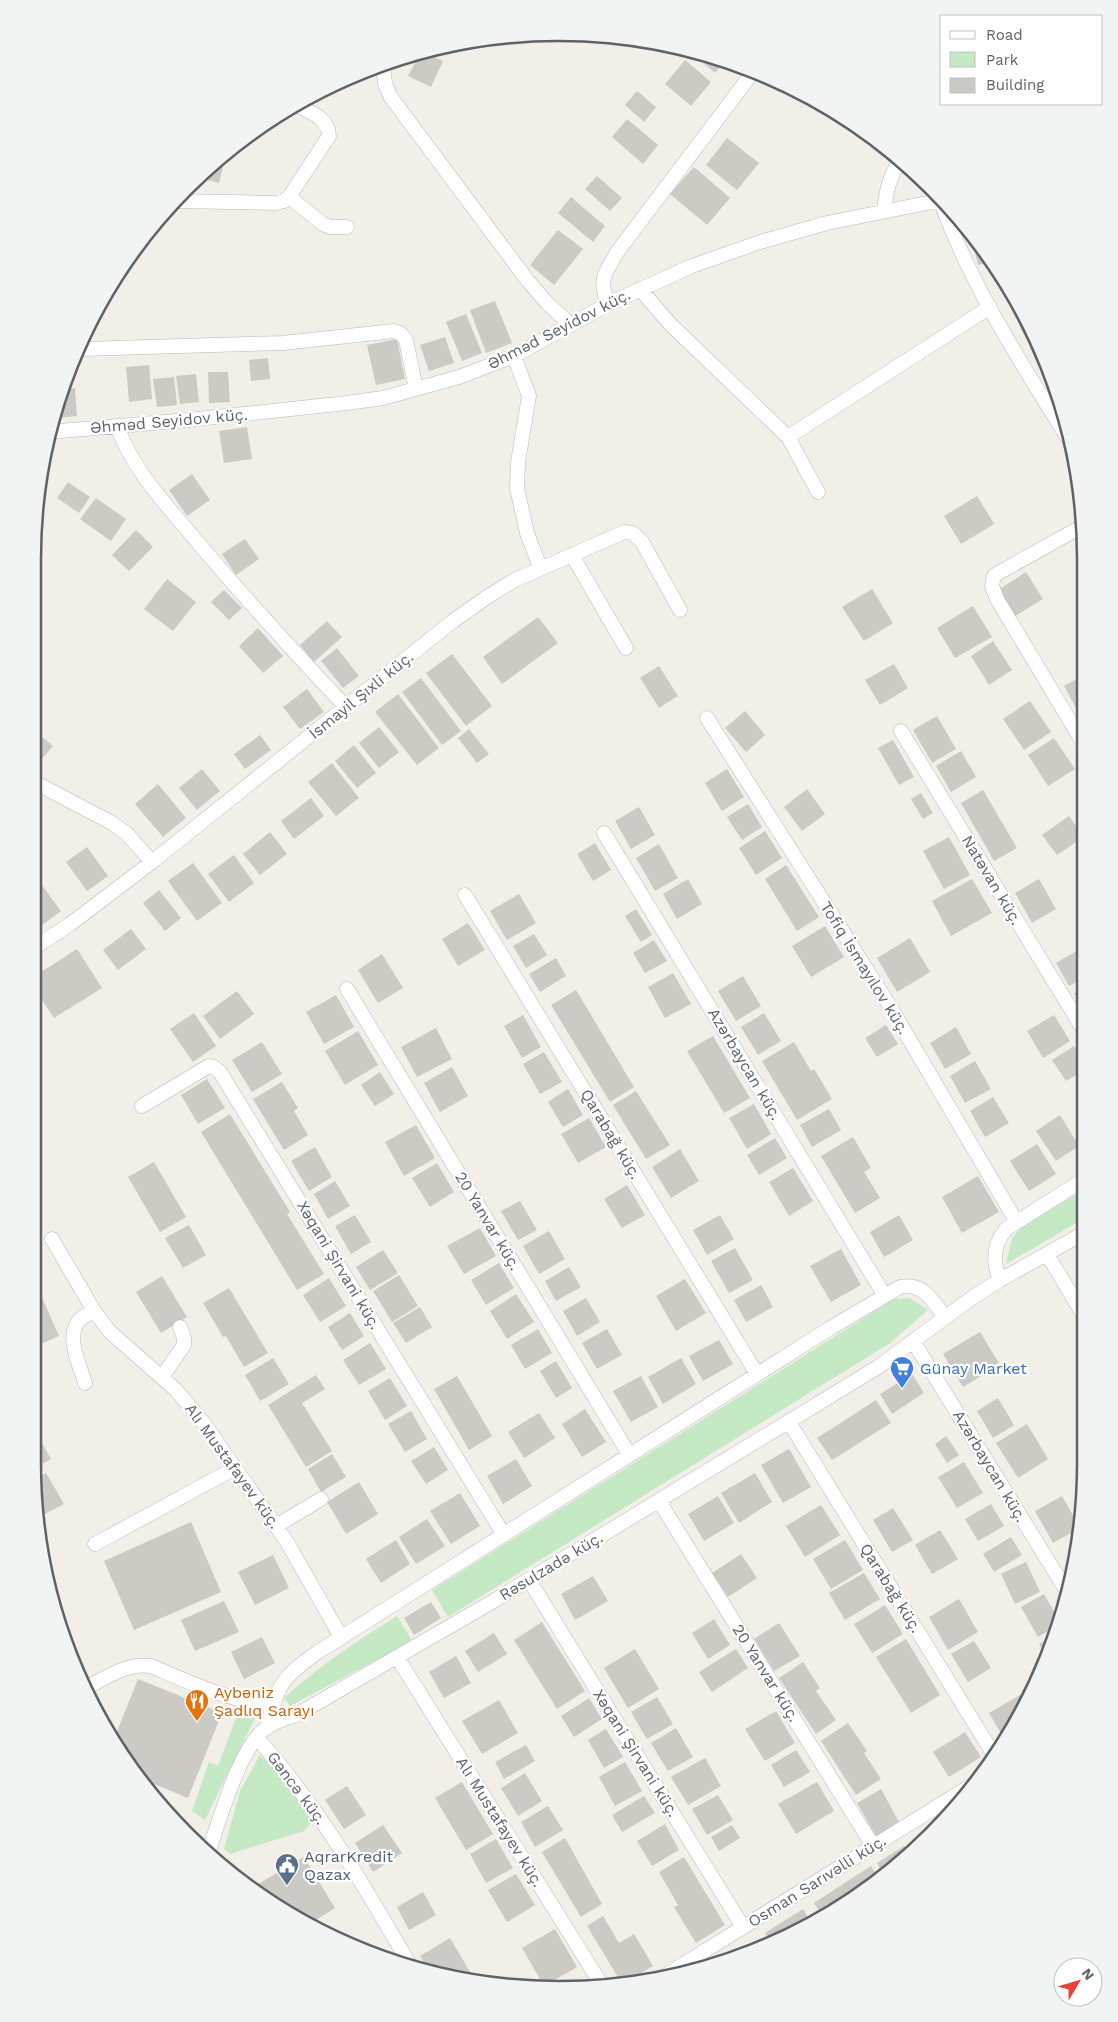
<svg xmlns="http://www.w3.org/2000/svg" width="1118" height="2022" font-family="'Work Sans',sans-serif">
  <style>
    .green { fill: #c5e8c5 }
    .building { fill: #cccac5 }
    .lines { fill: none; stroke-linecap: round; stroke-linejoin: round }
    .minor-casing { stroke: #b5b8bc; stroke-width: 15 }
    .minor { stroke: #fff; stroke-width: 14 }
    .labels { text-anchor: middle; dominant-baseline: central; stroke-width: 4.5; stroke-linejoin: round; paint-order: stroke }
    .street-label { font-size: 16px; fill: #5f6368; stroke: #fff }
    .shop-label { font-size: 16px; fill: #366cbe; stroke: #fff; text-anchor: start }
    .food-label { font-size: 16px; fill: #c56008; stroke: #fff; text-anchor: start }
    .service-label { font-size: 16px; fill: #4e5e75; stroke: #fff; text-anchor: start }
    .rim { fill: none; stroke: #5f6368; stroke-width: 2.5 }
  </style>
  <rect width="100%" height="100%" fill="#f1efe8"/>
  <path class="green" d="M1083,1190V1219L1006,1264L1012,1238L1022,1227Z
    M909,1298L928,1310L890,1343L448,1617L432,1590L894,1299Z
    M397,1616L412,1641L290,1706L284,1698C319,1666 357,1641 397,1616Z
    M239,1710L258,1712L205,1820L192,1811L209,1762L218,1766Z
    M260,1755L288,1784L313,1820L304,1831L230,1854L224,1849L240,1791Z"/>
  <path class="building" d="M448,46L444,55L430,49Z
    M421,51L443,61L431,87L408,76Z
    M698,53L726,60L715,73L695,56Z
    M685,60L711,82L691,106L665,84Z
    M637,91L656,107L644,122L625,105Z
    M627,119L658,145L643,164L612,137Z
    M727,138L759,163L737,190L706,165Z
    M222,157L225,158L219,183L199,178Z
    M694,167L730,198L707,225L670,194Z
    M597,176L622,198L610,211L585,189Z
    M571,197L605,226L593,242L558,213Z
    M558,230L583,249L554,285L530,265Z
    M971,236L992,261L978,265Z
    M495,301L512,343L486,353L470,310Z
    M466,314L482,353L462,361L446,322Z
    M445,337L454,363L429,371L420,345Z
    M397,339L405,379L376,385L367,345Z
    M268,358L270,379L251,381L249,360Z
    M149,365L152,399L129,402L126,367Z
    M208,372H228L230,402L209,403Z
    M196,374L199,402L180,404L176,376Z
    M174,377L177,405L157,407L153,379Z
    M75,388L77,416L58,418L57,408L65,389Z
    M247,427L252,459L224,463L219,431Z
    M192,474L210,500L187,516L169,490Z
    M68,482L90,497L79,513L57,498Z
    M977,496L994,524L961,544L944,516Z
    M96,498L126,519L111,541L80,519Z
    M136,530L153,547L129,571L112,555Z
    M245,539L259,559L236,575L222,554Z
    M1026,572L1043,599L1015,616L998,590Z
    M167,579L196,602L173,631L144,609Z
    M872,589L893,623L864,641L842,607Z
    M224,590L242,608L229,620L211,602Z
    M973,606L992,637L955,658L937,628Z
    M538,617L558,643L502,684L483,657Z
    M327,621L342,637L314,662L300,645Z
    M258,628L283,656L263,673L239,646Z
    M993,641L1012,670L989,685L971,656Z
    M337,648L359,676L343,688L321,661Z
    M452,654L492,706L466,726L426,673Z
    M894,664L908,688L880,705L865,680Z
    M659,666L678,696L659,708L640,678Z
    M1082,676V707L1077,710L1064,686Z
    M421,678L461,731L442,745L402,692Z
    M307,689L324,712L300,729L283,707Z
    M398,694L439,748L417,765L375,712Z
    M1030,701L1051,732L1024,750L1003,719Z
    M745,711L765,735L746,752L725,728Z
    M937,716L956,749L932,763L913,730Z
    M379,727L399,752L379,768L359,743Z
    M469,729L489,754L477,763L458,738Z
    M34,730L53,746L34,768Z
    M260,735L271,750L245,769L234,754Z
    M1054,738L1075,769L1048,786L1028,755Z
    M893,740L914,777L899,785L878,748Z
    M354,745L376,773L357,788L335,761Z
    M961,751L976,777L951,792L936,766Z
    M332,763L359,798L336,816L308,782Z
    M202,769L220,791L197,810L179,788Z
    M727,769L744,797L722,811L705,783Z
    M158,784L186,818L163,837L135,804Z
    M807,789L825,814L802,831L784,807Z
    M983,790L1017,848L994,861L961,803Z
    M921,793L933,813L923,819L911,799Z
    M311,798L324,816L294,839L281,821Z
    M748,804L762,827L742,840L727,817Z
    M639,807L655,835L631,849L615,821Z
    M1069,816L1082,835V838L1057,855L1042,835Z
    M765,831L782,858L756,875L739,848Z
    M270,832L287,854L260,875L243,854Z
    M949,837L970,875L944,889L923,851Z
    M595,843L611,870L593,881L577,854Z
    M659,844L678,878L655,891L636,858Z
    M87,847L108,876L87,891L66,862Z
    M234,855L254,883L229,902L208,874Z
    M193,863L222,903L197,921L168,881Z
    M786,865L819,917L797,931L765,879Z
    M35,876L61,911L37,929L35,926Z
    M688,879L702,904L677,919L663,894Z
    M972,879L992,913L951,936L932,901Z
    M1039,879L1056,909L1032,923L1015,893Z
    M159,890L181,918L165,931L143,903Z
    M519,894L536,923L507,940L490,911Z
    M636,909L652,935L641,942L625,916Z
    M468,923L485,950L458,966L442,939Z
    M825,926L844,957L811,977L792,946Z
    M131,929L146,949L118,970L103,950Z
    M534,934L547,955L526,968L513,946Z
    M910,938L930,972L897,992L877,958Z
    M654,940L667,961L645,973L633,953Z
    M77,949L102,988L54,1018L35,989V976Z
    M1080,949L1083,954V979L1069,986L1056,963Z
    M382,954L403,988L378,1003L358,970Z
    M556,958L566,976L540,992L529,974Z
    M673,973L691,1004L665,1018L648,987Z
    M743,976L761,1006L736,1021L718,991Z
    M1083,988V1007L1074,993Z
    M576,990L634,1087L610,1102L551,1005Z
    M237,991L254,1014L220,1039L203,1016Z
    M336,995L354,1027L324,1044L306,1012Z
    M194,1013L216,1046L193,1062L170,1029Z
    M764,1013L781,1041L758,1055L741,1027Z
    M523,1015L541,1047L522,1058L504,1026Z
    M1054,1015L1070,1041L1043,1058L1027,1031Z
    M886,1025L898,1044L877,1057L865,1038Z
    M956,1027L971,1054L945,1069L930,1043Z
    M436,1028L452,1059L417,1077L401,1047Z
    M358,1031L378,1065L345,1085L325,1051Z
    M713,1036L750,1098L724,1113L687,1051Z
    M262,1042L282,1074L252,1092L232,1060Z
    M794,1042L811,1071L814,1069L832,1099L797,1120L762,1061Z
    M1074,1046L1083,1061V1071L1066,1081L1052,1060Z
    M544,1052L562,1082L540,1094L523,1064Z
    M975,1061L991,1089L965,1103L950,1076Z
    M452,1067L468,1096L440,1112L424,1083Z
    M380,1072L394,1094L375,1106L361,1085Z
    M207,1079L225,1108L198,1124L181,1095Z
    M282,1082L298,1108L294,1111L308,1135L284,1150L253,1099Z
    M568,1089L583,1115L563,1127L548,1102Z
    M636,1091L670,1145L646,1159L613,1105Z
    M993,1097L1009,1123L985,1137L970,1111Z
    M754,1104L771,1134L747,1149L729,1118Z
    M829,1109L841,1130L812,1147L800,1125Z
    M230,1114L290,1212L287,1214L324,1274L297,1290L201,1132Z
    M1060,1115L1079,1146L1056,1161L1036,1131Z
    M589,1118L606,1147L578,1163L561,1134Z
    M416,1125L435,1158L404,1176L385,1142Z
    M853,1137L871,1168L864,1172L880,1198L855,1213L821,1156Z
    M775,1138L787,1158L759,1175L747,1155Z
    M1037,1144L1056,1174L1029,1191L1010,1161Z
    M315,1147L332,1177L309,1191L291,1161Z
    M680,1149L699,1181L671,1198L652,1167Z
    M154,1162L186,1217L160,1232L128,1177Z
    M437,1163L454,1192L430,1207L412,1178Z
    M793,1168L813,1201L789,1216L769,1182Z
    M978,1176L999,1212L962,1233L942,1197Z
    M335,1181L350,1206L328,1219L314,1194Z
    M627,1185L645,1215L622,1228L604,1199Z
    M520,1201L537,1230L518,1240L501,1211Z
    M355,1215L371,1242L351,1254L335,1226Z
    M720,1215L734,1239L707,1255L693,1230Z
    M899,1215L913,1240L884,1257L870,1232Z
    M189,1225L206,1255L183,1268L165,1238Z
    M480,1228L496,1256L464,1274L447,1246Z
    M549,1231L565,1259L539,1274L523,1246Z
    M735,1248L753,1280L729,1293L711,1261Z
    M841,1249L861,1285L831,1302L810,1266Z
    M383,1250L398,1273L370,1290L356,1267Z
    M499,1263L514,1288L486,1305L471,1280Z
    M569,1267L581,1287L556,1301L545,1281Z
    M1084,1274V1291L1076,1278Z
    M399,1275L418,1306L392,1322L373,1291Z
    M162,1276L187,1317L161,1333L136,1292Z
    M329,1278L346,1306L320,1322L303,1295Z
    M685,1279L706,1313L676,1331L656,1296Z
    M36,1284L59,1336L36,1346Z
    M761,1285L773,1307L746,1322L734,1300Z
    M229,1288L268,1353L244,1367L226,1336L223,1337L203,1303Z
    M516,1294L534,1322L507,1339L490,1311Z
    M586,1298L600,1322L577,1336L563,1311Z
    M420,1307L432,1327L406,1343L393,1323Z
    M350,1313L364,1336L342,1350L328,1327Z
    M538,1329L552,1353L525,1369L511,1345Z
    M607,1329L622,1355L597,1369L582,1343Z
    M980,1332L1000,1365L963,1387L943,1354Z
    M719,1340L733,1364L703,1381L689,1356Z
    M370,1343L386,1369L359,1385L343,1360Z
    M273,1358L289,1384L260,1401L245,1375Z
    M681,1358L696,1384L663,1404L648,1377Z
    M556,1361L572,1388L556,1398L540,1371Z
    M912,1374L924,1393L892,1414L880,1394Z
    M316,1375L325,1389L302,1403L332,1451L306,1467L268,1405Z
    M457,1376L492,1436L469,1450L434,1389Z
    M641,1376L658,1407L631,1422L613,1391Z
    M390,1378L407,1406L385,1420L368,1391Z
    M998,1398L1014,1425L993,1438L977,1411Z
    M876,1400L891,1423L832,1460L817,1438Z
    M585,1409L606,1442L582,1457L562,1424Z
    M411,1411L427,1439L405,1452L388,1424Z
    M539,1413L555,1438L524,1458L508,1432Z
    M1027,1424L1048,1459L1018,1478L996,1443Z
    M37,1434L51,1459L37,1467Z
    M946,1436L959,1455L947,1463L935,1444Z
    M434,1447L448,1470L426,1484L411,1461Z
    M789,1449L811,1487L783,1503L761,1465Z
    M332,1454L346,1477L321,1492L308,1469Z
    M516,1459L532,1486L503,1504L487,1476Z
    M964,1462L983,1493L957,1508L938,1477Z
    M46,1473L64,1504L37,1518V1478Z
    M755,1473L772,1502L739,1523L721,1493Z
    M359,1482L378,1514L346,1534L327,1502Z
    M460,1493L480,1526L451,1544L430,1511Z
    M718,1496L734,1523L704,1541L688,1514Z
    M1062,1496L1079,1526L1078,1529L1053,1543L1035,1511Z
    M991,1504L1004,1526L978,1541L965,1519Z
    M821,1505L840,1535L805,1557L786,1526Z
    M893,1508L913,1540L892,1552L873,1520Z
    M427,1519L445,1546L416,1564L399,1537Z
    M191,1522L221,1592L134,1630L104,1561Z
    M940,1530L958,1559L932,1574L915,1545Z
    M1011,1537L1022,1555L994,1572L983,1554Z
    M396,1540L410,1564L381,1583L366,1559Z
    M845,1540L863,1570L831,1589L813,1559Z
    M741,1554L757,1578L728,1597L712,1573Z
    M273,1555L289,1588L255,1605L238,1572Z
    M1026,1562L1040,1592L1015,1604L1001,1574Z
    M864,1573L880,1599L845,1620L829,1593Z
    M593,1576L608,1601L575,1620L561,1594Z
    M1044,1594L1060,1622L1059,1625L1038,1637L1021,1607Z
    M959,1599L978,1632L948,1650L929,1617Z
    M224,1601L239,1632L195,1651L181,1620Z
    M431,1602L441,1618L414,1635L404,1618Z
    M885,1605L903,1634L872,1653L854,1624Z
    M714,1619L730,1645L708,1659L692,1633Z
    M542,1622L585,1691L557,1709L514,1640Z
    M779,1623L800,1656L774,1671L754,1639Z
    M494,1633L507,1654L478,1672L465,1651Z
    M1057,1634L1049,1650L1046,1657L1039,1644Z
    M262,1637L275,1663L244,1679L231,1652Z
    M906,1639L940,1695L911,1713L876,1657Z
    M974,1641L991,1668L968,1682L951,1654Z
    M635,1649L659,1689L628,1708L604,1668Z
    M736,1649L748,1668L712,1692L699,1672Z
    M456,1656L471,1683L444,1698L429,1672Z
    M803,1662L820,1688L816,1691L836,1720L816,1734L779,1678Z
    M138,1679L222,1713L188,1798L137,1777L114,1739Z
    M1020,1695L1025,1703L1015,1726L1005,1740L989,1713Z
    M657,1697L673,1724L647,1739L631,1712Z
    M589,1698L602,1719L574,1737L561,1716Z
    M499,1700L518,1733L482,1754L462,1721Z
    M776,1711L795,1743L765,1761L745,1729Z
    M848,1723L867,1751L864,1753L881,1779L856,1795L821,1741Z
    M676,1728L693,1757L668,1771L651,1743Z
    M606,1729L623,1757L604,1768L588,1740Z
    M965,1732L981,1757L949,1777L933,1752Z
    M526,1745L535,1761L504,1779L495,1762Z
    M796,1750L810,1772L784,1787L771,1765Z
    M705,1758L721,1786L688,1805L671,1777Z
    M625,1762L642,1791L615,1806L599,1777Z
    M525,1773L542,1801L518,1816L501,1788Z
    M462,1782L493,1834L466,1850L435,1798Z
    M817,1782L834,1811L796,1834L778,1804Z
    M347,1786L366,1815L344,1829L325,1800Z
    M881,1789L899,1822L876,1836L857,1803Z
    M718,1795L733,1820L707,1835L692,1809Z
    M644,1796L655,1813L622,1832L612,1815Z
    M548,1806L563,1830L535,1847L521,1822Z
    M944,1820V1821L921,1844L917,1837Z
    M665,1824L679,1850L652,1866L637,1841Z
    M383,1825L402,1853L373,1872L355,1843Z
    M732,1825L740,1838L719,1851L711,1837Z
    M565,1838L602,1904L581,1917L542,1852Z
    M496,1839L513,1868L486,1883L470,1854Z
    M904,1846L910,1855L884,1875L877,1863Z
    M304,1857L335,1908L308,1925L266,1901L253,1887Z
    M684,1857L725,1925L696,1943L674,1907L678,1905L659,1872Z
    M871,1866L879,1879L824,1918L814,1903Z
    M516,1874L535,1905L507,1922L488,1890Z
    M423,1892L436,1915L409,1930L397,1907Z
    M803,1909L812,1924L772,1944L765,1933Z
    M603,1916L619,1943L634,1934L653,1966L622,1984L587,1926Z
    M555,1929L577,1967L544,1986L522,1948Z
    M450,1938L473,1977L466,1980L431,1973L420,1956Z"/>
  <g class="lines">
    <g class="minor-casing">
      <path id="minor" d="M383,65L385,83L390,96L528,281L547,303L571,325
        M289,197L323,224L330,227H347
        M940,200C971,286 1021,363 1069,440
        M174,201L276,203L284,201L289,197L329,136C329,118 310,112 296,105
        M884,211C886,192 889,178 899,162
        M640,289L670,324L788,437L990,307
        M608,304C598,277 605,274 618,251L753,72
        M81,349L283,343L394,331L401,334L406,340L416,389
        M514,356L529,396L518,462L517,488L527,533L540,567
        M117,426C133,470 164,502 194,538C243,596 294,652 346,707
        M49,432L188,420L347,403L383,398L459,377L514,356L608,304L692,266L760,242L827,223L942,200
        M788,437L818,492
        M1081,527L1000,572L994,576L992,586L997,599L1082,741
        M572,555L626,648
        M707,718L888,1003L1016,1221
        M901,731L1083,1029
        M34,782L112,823L126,833L152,862
        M604,833L885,1296
        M465,895L757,1374
        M35,947L69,925L152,862L453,621L487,597L515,580L624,532L633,533L642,542L680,610
        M347,989L629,1454
        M142,1106L209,1066L214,1067L220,1072L504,1535
        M52,1239L94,1311L110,1332L176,1390L203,1422L287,1542L341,1637
        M1047,1254L1084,1316
        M1000,1280C992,1261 993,1245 1006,1229L1083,1180
        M913,1341L1066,1590
        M162,1377L184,1345V1338L180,1327
        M85,1383C80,1366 66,1338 78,1322C81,1317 89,1314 94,1311
        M789,1422L994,1755
        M659,1501L873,1846
        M276,1526L321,1499
        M95,1544L235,1468
        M529,1580L743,1927
        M397,1657L603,1987
        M84,1689C104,1679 127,1662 151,1666C193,1684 226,1700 272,1705
        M267,1728C277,1685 282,1677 318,1652L832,1327L900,1287C923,1282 932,1300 945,1317
        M257,1738C319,1807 365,1887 411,1967
        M208,1853C220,1820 239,1748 266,1728C275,1721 289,1718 298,1714L492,1602L847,1386L878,1367L969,1300L1000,1280L1084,1233
        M658,1980L975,1783"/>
    </g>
    <use href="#minor" class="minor"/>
  </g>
  <defs>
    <g id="supermarket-pin" transform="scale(1.25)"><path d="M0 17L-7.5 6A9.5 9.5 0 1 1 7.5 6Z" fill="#3f7fe0" stroke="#fff"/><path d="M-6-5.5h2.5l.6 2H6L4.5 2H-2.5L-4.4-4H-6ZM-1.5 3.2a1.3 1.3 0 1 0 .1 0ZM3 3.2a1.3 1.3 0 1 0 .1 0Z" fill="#fff"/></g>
    <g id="restaurant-pin" transform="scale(1.25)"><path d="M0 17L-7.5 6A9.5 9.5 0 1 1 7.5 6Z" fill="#e8710a" stroke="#fff"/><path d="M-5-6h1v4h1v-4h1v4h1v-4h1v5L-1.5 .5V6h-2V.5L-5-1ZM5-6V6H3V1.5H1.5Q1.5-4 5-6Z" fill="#fff"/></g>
    <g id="civic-pin" transform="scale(1.25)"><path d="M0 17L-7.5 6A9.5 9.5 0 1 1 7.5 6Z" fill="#5c6f8a" stroke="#fff"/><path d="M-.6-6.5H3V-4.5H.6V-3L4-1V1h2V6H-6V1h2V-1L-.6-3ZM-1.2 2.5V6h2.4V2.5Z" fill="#fff"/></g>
  </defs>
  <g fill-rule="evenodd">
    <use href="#supermarket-pin" x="902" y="1368"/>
    <use href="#restaurant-pin" x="197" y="1701"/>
    <use href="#civic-pin" x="287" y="1865"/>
  </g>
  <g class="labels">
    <g class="street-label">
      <text transform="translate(559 329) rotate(-27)">Əhməd Seyidov küç.</text>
      <text transform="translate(169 421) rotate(-5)">Əhməd Seyidov küç.</text>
      <text transform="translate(361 695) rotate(-39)">İsmayil Şıxli küç.</text>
      <text transform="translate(992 880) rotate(59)">Natəvan küç.</text>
      <text transform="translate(865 968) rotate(58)">Tofiq İsmayılov küç.</text>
      <text transform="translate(745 1064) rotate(59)">Azərbaycan küç.</text>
      <text transform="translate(611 1134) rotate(59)">Qarabağ küç.</text>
      <text transform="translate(488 1221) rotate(59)">20 Yanvar küç.</text>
      <text transform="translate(339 1265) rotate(59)">Xəqani Şirvani küç.</text>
      <text transform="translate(233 1466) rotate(54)">Alı Mustafayev küç.</text>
      <text transform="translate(990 1466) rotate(59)">Azərbaycan küç.</text>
      <text transform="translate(551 1566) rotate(-31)">Rəsulzadə küç.</text>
      <text transform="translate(891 1588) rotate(58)">Qarabağ küç.</text>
      <text transform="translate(766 1673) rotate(58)">20 Yanvar küç.</text>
      <text transform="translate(636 1753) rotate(58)">Xəqani Şirvani küç.</text>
      <text transform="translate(297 1788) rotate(53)">Gəncə küç.</text>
      <text transform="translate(500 1822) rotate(58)">Alı Mustafayev küç.</text>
      <text transform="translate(817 1881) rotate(-32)">Osman Sarıvəlli küç.</text>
    </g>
    <g class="shop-label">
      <text x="920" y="1368">Günay Market</text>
    </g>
    <g class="food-label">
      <text x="214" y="1692">Aybəniz<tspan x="214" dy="18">Şadlıq Sarayı</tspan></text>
    </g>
    <g class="service-label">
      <text x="304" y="1856">AqrarKredit<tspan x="304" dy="18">Qazax</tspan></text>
    </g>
  </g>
  <path d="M0 0H1118V2022H0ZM559 41H559A518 518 0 0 1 1077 559V1463A518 518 0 0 1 559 1981H559A518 518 0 0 1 41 1463V559A518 518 0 0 1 559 41Z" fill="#f2f3f3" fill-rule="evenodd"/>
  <path class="rim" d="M559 41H559A518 518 0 0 1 1077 559V1463A518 518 0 0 1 559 1981H559A518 518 0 0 1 41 1463V559A518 518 0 0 1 559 41Z"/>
  <rect x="940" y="15" width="162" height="90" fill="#ffffff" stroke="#bfc1c3"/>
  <rect x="950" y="31" width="25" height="8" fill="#ffffff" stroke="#bfc1c3"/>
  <text x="986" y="40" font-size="15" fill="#5f6368">Road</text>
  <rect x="950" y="52" width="25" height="15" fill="#c5e8c5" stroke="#bfc1c3"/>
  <text x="986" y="65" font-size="15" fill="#5f6368">Park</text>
  <rect x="950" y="78" width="25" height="15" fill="#cccac5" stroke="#bfc1c3"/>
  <text x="986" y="90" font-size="15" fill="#5f6368">Building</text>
  <g transform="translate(1078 1982) rotate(52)"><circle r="24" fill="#ffffff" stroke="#bfc1c3"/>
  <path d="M0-4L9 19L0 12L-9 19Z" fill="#ea4335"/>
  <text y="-8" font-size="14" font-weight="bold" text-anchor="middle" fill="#5f6368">N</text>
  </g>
</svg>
